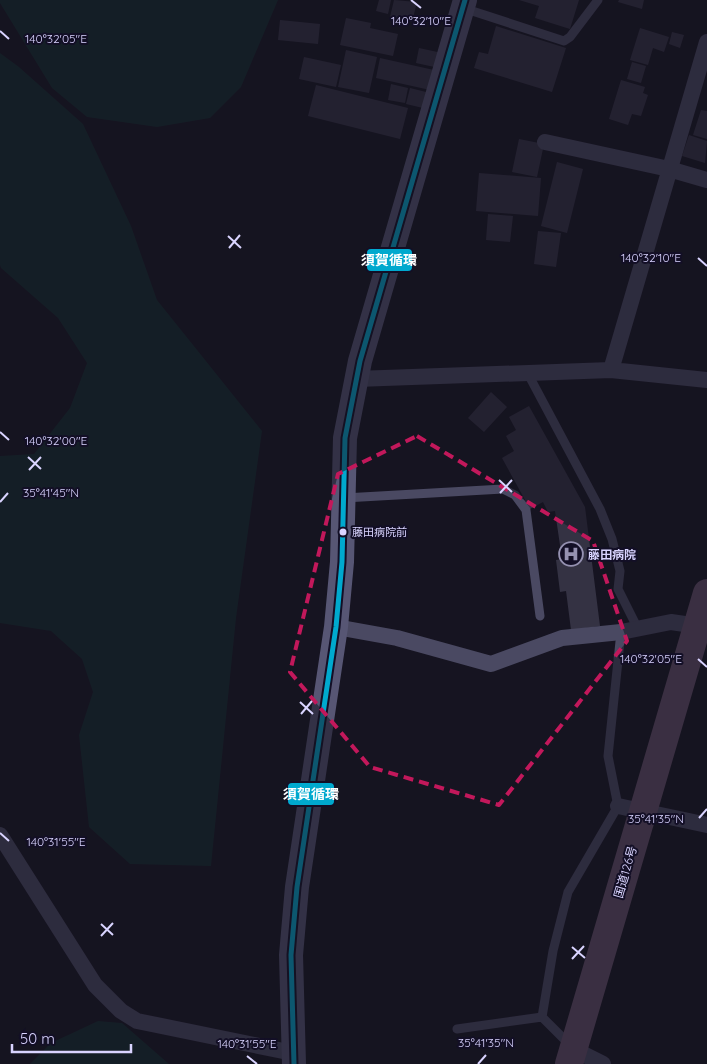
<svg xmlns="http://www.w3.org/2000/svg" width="707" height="1064" font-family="Quicksand,'Noto Sans JP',sans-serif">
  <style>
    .green { fill: #132c2d }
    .building { fill: #343243 }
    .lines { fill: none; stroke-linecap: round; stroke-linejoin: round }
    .lane { stroke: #4a4962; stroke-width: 9 }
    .street { stroke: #4a4962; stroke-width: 16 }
    .secondary { stroke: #575674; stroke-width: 24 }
    .highway { stroke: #67516a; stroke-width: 28 }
    .bus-1-casing { stroke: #130f26; stroke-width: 9 }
    .bus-1 { stroke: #00a9ce; stroke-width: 5 }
    .marked { fill: none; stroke: #c2185b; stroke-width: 4; stroke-dasharray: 10 6; stroke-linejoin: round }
    .ticks { fill: none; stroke: #d9d4ff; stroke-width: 2 }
    .bus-dot { fill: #d9d4ff; stroke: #130f26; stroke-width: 2 }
    .labels { text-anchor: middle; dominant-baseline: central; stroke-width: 4; stroke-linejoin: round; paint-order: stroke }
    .bus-label { font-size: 11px; fill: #d9d4ff; stroke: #130f26; text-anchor: start }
    .poi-label { font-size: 12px; font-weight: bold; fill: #d9d4ff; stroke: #130f26; text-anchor: start }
    .street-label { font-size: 12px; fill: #d9d4ff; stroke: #130f26 }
    .ticks-label { font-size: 12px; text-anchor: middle; fill: #d9d4ff; stroke: #130f26; stroke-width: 4; stroke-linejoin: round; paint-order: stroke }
    .line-badge { stroke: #130f26; stroke-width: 2 }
    .badge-label { font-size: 14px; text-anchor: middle; font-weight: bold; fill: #fff }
  </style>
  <rect width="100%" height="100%" fill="#161421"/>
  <path class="green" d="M0,0H278L241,87L210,118L157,127L87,117L52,88L0,3Z
    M0,53L19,67L83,124L131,226L157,300L262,431L236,618L211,866L130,864L89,827L79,735L93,692L82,659L51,631L0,623V456L34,454L70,408L87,363L58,318L1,268L0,265Z
    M98,1021L122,1023L169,1064H30L51,1043Z"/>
  <path class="building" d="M379,0H391L388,14L376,11Z
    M394,0L417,2L412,22L390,17Z
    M519,0H579L570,29L535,18L539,6Z
    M619,0H644L642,9L618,2Z
    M346,18L371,23L370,28L398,34L393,56L340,45Z
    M280,20L320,24L318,44L278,40Z
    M496,26L566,48L552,92L474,68L479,52L488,54Z
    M640,28L669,37L664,52L653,48L648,65L630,60Z
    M672,32L684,35L680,48L669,44Z
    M419,48L442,53L439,68L416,63Z
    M346,50L377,57L369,93L338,87Z
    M304,57L341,65L336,87L299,79Z
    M380,58L434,70L430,90L376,78Z
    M632,62L646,66L641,83L627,79Z
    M621,80L645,87L643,93L648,95L641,116L632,114L628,125L609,119Z
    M391,84L408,88L405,103L388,100Z
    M316,85L408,108L400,139L308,116Z
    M410,88L426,92L423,108L406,104Z
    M701,110L707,111V139L693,135Z
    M689,135L707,141L705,163L682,156Z
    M519,139L544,144L537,177L512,172Z
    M557,162L583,169L567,233L541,226Z
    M479,173L541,178L538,216L476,211Z
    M488,214L513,216L510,242L486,240Z
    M538,231L561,233L556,267L534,264Z
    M491,392L507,407L484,432L468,418Z
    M529,406L585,507L600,626L571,630L566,591L560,592L556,560L562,559L555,511L548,512L543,502L530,509L502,458L514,451L506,436L516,430L509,417Z"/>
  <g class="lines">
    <path class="lane" d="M463,8L564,41L570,37L598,0
      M527,372L600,509L612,539L620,571L618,589L638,629
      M344,498L503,489L515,495L526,510L540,616
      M542,1017L553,951L568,892L618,806L608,756L621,632
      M542,1017L570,1045
      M457,1029L542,1017"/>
    <path class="street" d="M545,142L669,169L707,180
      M611,370L707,42
      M356,379L611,370L707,380
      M336,627L397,638L491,664L562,638L621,632L671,622L705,627
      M618,806L707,825
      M0,835L95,985L121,1011L137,1021L293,1053
      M573,1049L603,1064"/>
    <path class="secondary" d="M294,1064L291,955L297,887L336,627L342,562L345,438L360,361L465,0"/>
    <path class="highway" d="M569,1064L707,593"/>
    <g class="bus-1-casing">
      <path id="bus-1" d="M294,1064L291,955L297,887L336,627L342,562L345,438L360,361L465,0"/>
    </g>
    <use href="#bus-1" class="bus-1"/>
  </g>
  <path d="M0 0H707V1064H0ZM417,436L593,541L627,641L499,805L370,767L290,672L338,474Z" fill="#161421" fill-opacity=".55" fill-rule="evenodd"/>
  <path class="marked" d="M417,436L593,541L627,641L499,805L370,767L290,672L338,474Z"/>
  <path class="ticks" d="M411,0L421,8M0,31L9,39M228,236L241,248M229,248L240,235M698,258L707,266M0,432L9,440M28,457L41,469M29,470L41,457M499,480L512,492M500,493L512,480M0,502L8,493M698,659L707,667M300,702L313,714M301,714L312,701M699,818L707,809M0,833L9,841M101,924L113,935M101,936L113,923M572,947L585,958M572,959L584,946M247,1056L257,1064M478,1064L486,1055"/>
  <defs>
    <g id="hospital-ring" transform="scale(1.25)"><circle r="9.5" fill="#130f26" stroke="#9591b1" stroke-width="1.5"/><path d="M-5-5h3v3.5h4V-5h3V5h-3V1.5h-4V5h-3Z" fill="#9591b1"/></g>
  </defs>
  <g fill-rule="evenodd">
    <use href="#hospital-ring" x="571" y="554"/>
  </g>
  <circle class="bus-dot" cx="343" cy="532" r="4.5"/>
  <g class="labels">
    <g class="bus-label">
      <text x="352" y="532">藤田病院前</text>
    </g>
    <g class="poi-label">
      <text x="588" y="554">藤田病院</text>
    </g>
    <g class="street-label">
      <text transform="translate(625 872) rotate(-74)">国道126号</text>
    </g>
  </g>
  <g class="ticks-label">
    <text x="421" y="25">140°32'10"E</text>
    <text x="56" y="43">140°32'05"E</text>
    <text x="651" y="262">140°32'10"E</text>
    <text x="56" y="445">140°32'00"E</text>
    <text x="51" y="497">35°41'45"N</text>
    <text x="651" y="663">140°32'05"E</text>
    <text x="656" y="823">35°41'35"N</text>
    <text x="56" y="846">140°31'55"E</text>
    <text x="486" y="1047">35°41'35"N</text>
    <text x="247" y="1048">140°31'55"E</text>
  </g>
  <g class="line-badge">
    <rect x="366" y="248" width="47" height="24" rx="5" fill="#00a9ce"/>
    <rect x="287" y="782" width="48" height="24" rx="5" fill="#00a9ce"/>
  </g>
  <g class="badge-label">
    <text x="389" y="265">須賀循環</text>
    <text x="311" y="799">須賀循環</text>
  </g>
  <path d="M12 1044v8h119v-8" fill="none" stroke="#d9d4ff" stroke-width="2.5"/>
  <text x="20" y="1044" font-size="15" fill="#d9d4ff" stroke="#130f26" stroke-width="4" paint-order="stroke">50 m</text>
</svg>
